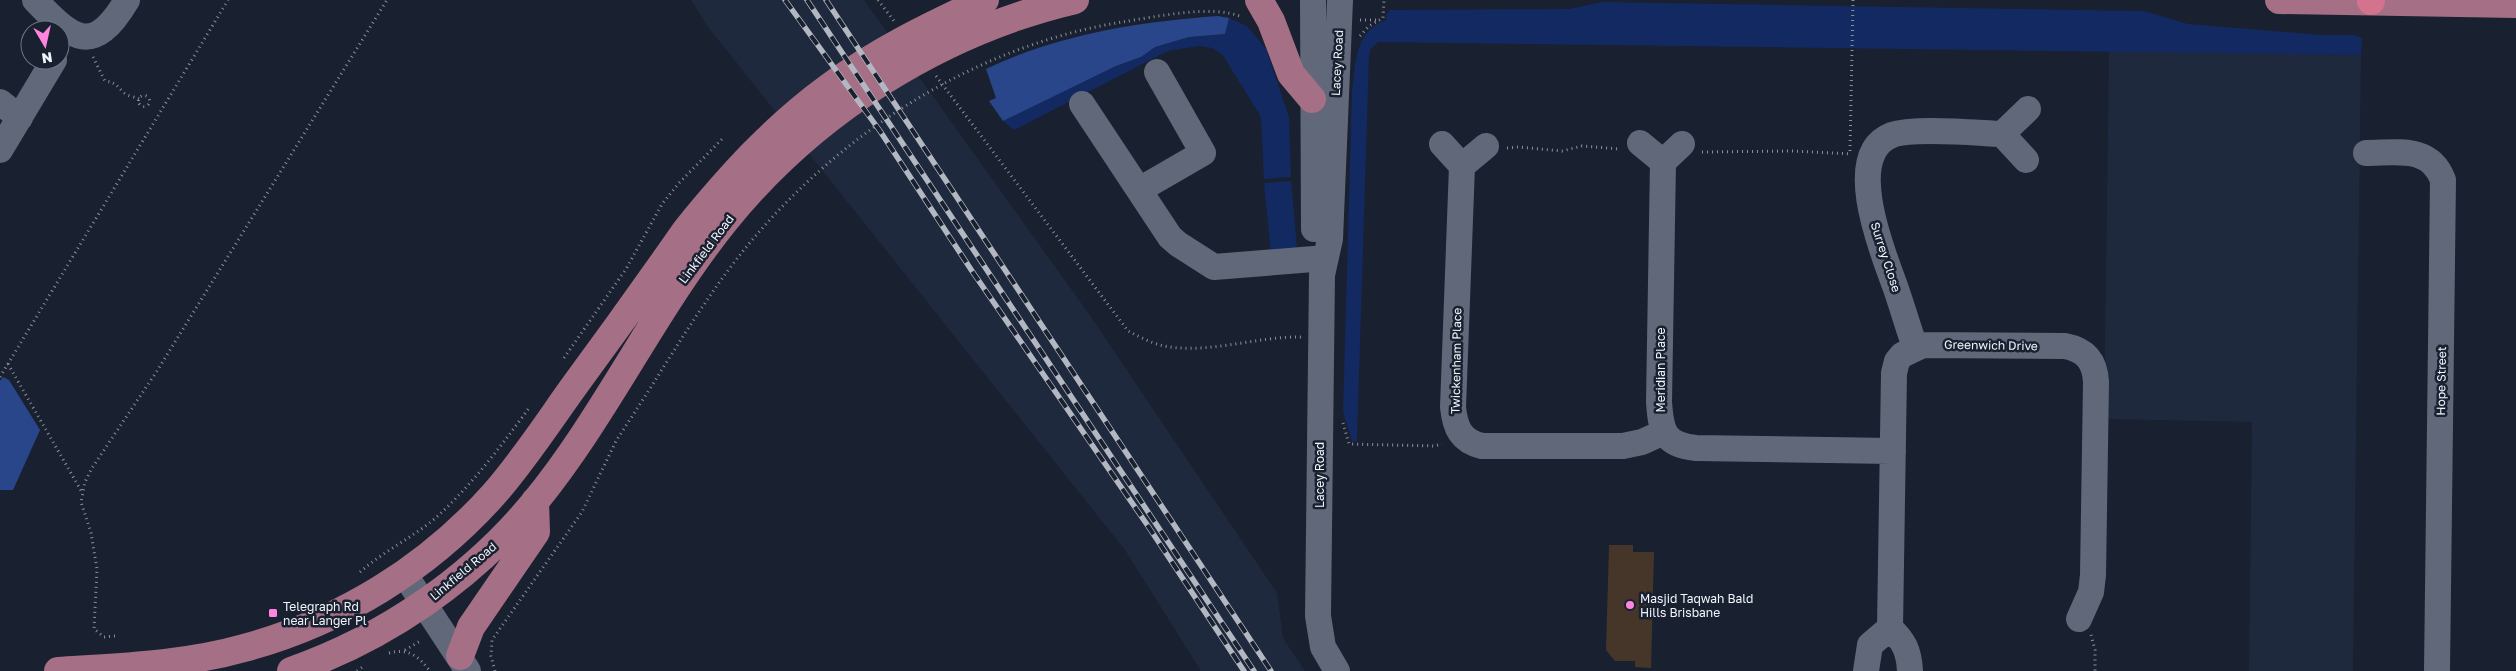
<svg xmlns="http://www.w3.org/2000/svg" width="2516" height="671" font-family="'Golos Text',sans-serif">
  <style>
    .built { fill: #1f293d }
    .green { fill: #132961 }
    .forest { fill: #2a468a }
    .building { fill: #453629 }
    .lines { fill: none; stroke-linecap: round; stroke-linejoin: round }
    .path { stroke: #8b909c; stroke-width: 3; stroke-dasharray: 1 4; stroke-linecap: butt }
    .minor { stroke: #60687a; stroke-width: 26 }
    .major { stroke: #a56f86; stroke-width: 28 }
    .highway { stroke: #d3738e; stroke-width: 28 }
    .rail-casing { stroke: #b2b7c1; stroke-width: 5.5 }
    .rail { stroke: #19202f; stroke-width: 4; stroke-dasharray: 11; stroke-linecap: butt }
    .poi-dot { fill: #fe86e0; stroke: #19202f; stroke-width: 2 }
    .labels { text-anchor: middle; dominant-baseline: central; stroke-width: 5; stroke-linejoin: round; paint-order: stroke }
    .street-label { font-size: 12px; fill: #f1f5fd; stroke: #19202f }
    .poi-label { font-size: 12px; fill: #f1f5fd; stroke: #19202f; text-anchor: start }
  </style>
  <rect width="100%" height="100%" fill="#19202f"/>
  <path class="built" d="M691,0H864L1089,314L1277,593L1283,638L1305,671H1201L1125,550L708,27Z
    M2109,51L2361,55L2353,671H2249L2252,422L2104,419Z"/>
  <path class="green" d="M1602,2L2144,11L2188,24L2323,35H2355L2362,38L2361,55L1378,42L1370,50L1369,57L1357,438V442L1352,441L1343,412L1352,92C1356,62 1354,32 1386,20V15L1390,10L1569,9Z
    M1229,18L1247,26L1266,49L1289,117L1291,177L1264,179L1261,117L1222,54L1212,48L1199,46L1168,51L1014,130L1003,121L1116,66L1141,57L1155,47L1189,37L1224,34Z
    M1291,181L1297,248L1271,253L1264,183Z"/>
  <path class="forest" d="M1218,16L1229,18L1225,34L1189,37L1155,47L1141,57L1116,66L1003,121L989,101L996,98L986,69C1060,34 1137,22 1218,16Z
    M3,377L9,380L40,430L13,490H0V381Z"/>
  <path class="building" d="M1609,545H1633V552H1654L1651,668L1635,667V661H1615L1606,650Z"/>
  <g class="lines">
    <path class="path" d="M878,0L894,21
      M1360,20H1377
      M1360,36L1369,26L1383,18L1384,0
      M93,57L105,81C115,82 117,86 123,92C127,96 135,97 140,99
      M936,76L1128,331C1138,336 1149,342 1160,345C1203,356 1257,336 1301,337
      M138.5 101a5.5 5.5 0 1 1 11 0a5.5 5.5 0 1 1-11 0Z
      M1507,148L1518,147L1562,151L1582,146L1620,149
      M1850,151L1853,0
      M1702,152L1794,151L1851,154
      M564,358L626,269L662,204L679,183L724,137
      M8,364L83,494
      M0,377L228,0
      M1343,423L1349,444L1434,446L1442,444
      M360,572C385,550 416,536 440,514C473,483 502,445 529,408
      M2091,635L2095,650V671
      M115,636L104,637L94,629L97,569L91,533L81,502L85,482L92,468L157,371L387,0
      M405,650L422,640
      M389,653C409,648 418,656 430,671
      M357,671L364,666
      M495,671L491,656L492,640L582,512L616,441L629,421C660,374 688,326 721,280C815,149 962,48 1122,22C1155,17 1212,4 1242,17"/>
    <path class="minor" d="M35,0C73,40 93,57 127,0
      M1313,0L1314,229
      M0,102L20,118
      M1082,104L1170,237L1178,244L1214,267L1326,258
      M1640,143L1663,162L1682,144
      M1442,144L1462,166L1486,146
      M0,150L54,60
      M2366,153C2397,153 2430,145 2443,180L2437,671
      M2026,160L2002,134L2028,109
      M1663,162L1659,402C1661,431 1664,445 1696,448L1893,451
      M1462,166L1453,407C1455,428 1461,441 1482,446H1623L1642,442L1664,432
      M1139,190L1203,153L1157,72
      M1915,347C1908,327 1902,306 1895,286C1883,253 1842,154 1892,135C1914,127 1976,133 2002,134
      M405,575L468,671
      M1337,671L1323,647L1318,616L1322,275L1330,239L1340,0
      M1866,671L1870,645L1890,628
      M1910,671C1909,651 1904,641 1890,628L1894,373L1897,361L1902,355L1923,345L2065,346C2086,350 2095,362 2096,382L2093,575L2091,592L2079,619"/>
    <path class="major" d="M1259,0L1271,21L1291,74L1312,99
      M2279,0L2516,4
      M460,656L471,627L536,532L535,501
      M58,671C120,667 184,665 244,648C341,622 428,568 494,494C523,461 547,424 572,389C611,336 649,283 686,230C729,177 774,127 829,87C877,51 931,25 985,0
      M291,671C385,638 471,579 534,503C606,415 654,309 725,221C813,112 939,32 1075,0"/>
    <path class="highway" d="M2371,1V0"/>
    <g class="rail-casing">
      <path id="rail" d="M785,0L880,131L972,271L1148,526L1244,671
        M807,0L1254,671
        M826,0L1271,671"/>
    </g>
    <use href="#rail" class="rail"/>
  </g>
  <g class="poi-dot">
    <circle cx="1630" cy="605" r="5"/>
    <rect x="268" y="608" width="10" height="10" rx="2.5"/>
  </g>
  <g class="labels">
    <g class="street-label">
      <text transform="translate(1337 63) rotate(-87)">Lacey Road</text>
      <text transform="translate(706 249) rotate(-53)">Linkfield Road</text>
      <text transform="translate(1886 257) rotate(72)">Surrey Close</text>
      <text transform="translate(1991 345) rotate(1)">Greenwich Drive</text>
      <text transform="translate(1456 361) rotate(-89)">Twickenham Place</text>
      <text transform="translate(1660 370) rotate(-90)">Meridian Place</text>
      <text transform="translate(2441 381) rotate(-89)">Hope Street</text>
      <text transform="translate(1319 475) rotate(-90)">Lacey Road</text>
      <text transform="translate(463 571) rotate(-40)">Linkfield Road</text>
    </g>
    <g class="poi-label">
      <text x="1640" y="598">Masjid Taqwah Bald<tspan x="1640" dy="14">Hills Brisbane</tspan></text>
      <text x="283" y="606">Telegraph Rd<tspan x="283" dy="14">near Langer Pl</tspan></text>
    </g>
  </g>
  <g transform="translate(45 45) rotate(171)"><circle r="24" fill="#19202f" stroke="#6f7581"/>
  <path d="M0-4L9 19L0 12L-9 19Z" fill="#fe86e0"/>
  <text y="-8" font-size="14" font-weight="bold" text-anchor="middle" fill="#f1f5fd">N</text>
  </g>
</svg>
